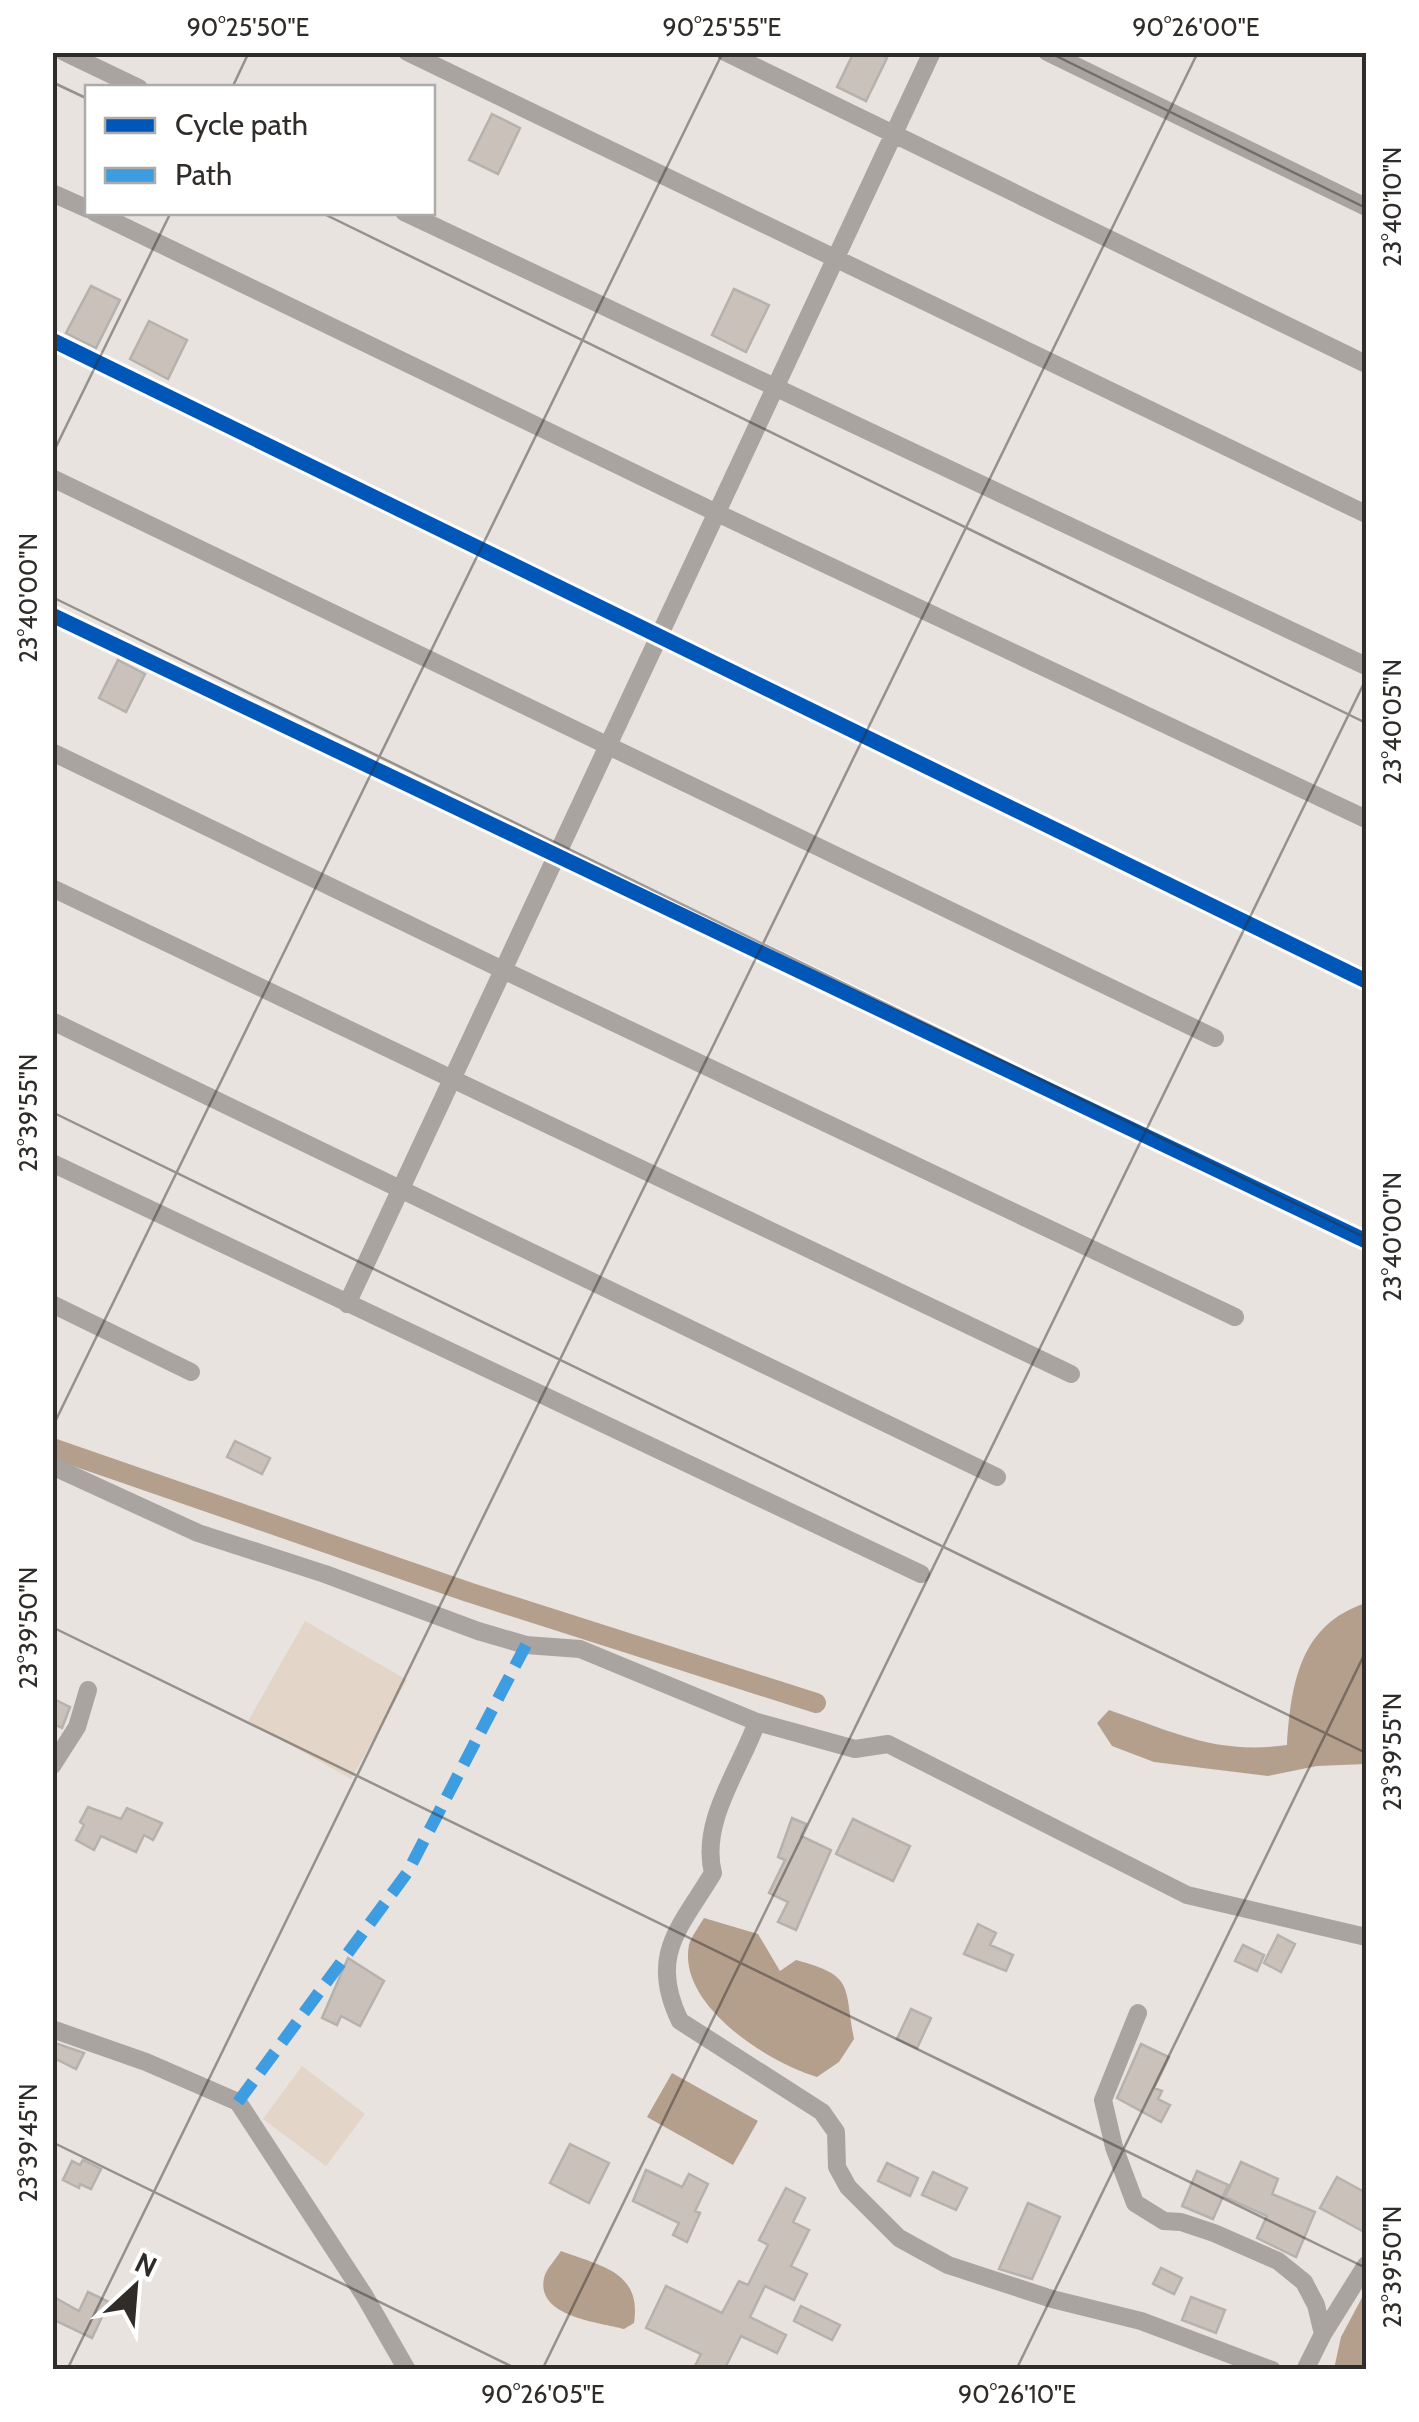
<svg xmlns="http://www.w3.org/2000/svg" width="1419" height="2422" font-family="Cabin,sans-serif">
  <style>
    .green { fill: #e3d5c7 }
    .water { fill: #b49f8c }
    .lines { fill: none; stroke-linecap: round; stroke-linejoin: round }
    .canal { stroke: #b49f8c; stroke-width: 20 }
    .building { fill: #cac1ba; stroke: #b5b2ae; stroke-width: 2.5 }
    .minor { stroke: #a9a4a0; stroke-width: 18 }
    .quiet { stroke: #3e9ce1; stroke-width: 12; stroke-dasharray: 25 12; stroke-linecap: butt }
    .cycleway-casing { stroke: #fff; stroke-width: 21 }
    .cycleway { stroke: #0057b8; stroke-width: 15 }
    .ticks { fill: none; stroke: #302c29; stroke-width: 2.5; stroke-opacity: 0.45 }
    .neatline { fill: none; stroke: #302c29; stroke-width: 4 }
    .ticks-label { font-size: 25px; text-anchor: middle; fill: #302c29 }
  </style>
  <rect width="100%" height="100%" fill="#e8e3de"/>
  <path class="green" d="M305,1621L407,1680L351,1779L248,1721Z
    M302,2066L365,2114L326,2166L263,2119Z"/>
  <path class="water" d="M1366,1603V1764L1317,1766L1268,1776L1154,1762L1112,1746L1097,1723L1109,1710C1174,1732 1216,1755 1287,1745C1291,1684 1300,1624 1366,1603Z
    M704,1918L758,1934L780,1971L796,1960C855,1976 844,1985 854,2039L839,2062L817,2077C769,2063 677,2005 689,1945C691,1937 700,1925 704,1918Z
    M672,2073L758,2121L733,2165L647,2117Z
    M561,2251C600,2266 642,2271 634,2323L624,2329C598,2322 536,2317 544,2278C546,2269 556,2259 561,2251Z
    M1366,2290V2369H1334L1341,2337Z"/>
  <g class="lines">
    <path class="canal" d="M52,1448L468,1592L816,1703"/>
  </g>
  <path class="building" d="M854,52H877L887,58L866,101L837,87Z
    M492,114L520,128L498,174L469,160Z
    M91,286L120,300L96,348L66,333Z
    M734,289L769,305L746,352L712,335Z
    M149,321L187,340L168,379L130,359Z
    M118,660L145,674L126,712L99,698Z
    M235,1441L270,1458L262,1474L227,1457Z
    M52,1698L70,1707L62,1728L52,1723Z
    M88,1807L121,1819L127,1808L162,1823L153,1840L144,1835L136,1852L101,1836L94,1850L76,1840L84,1825L80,1822Z
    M792,1818L806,1824L801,1836L831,1850L796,1930L778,1922L788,1902L769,1893L785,1860L778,1857Z
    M853,1819L910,1846L893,1881L836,1854Z
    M978,1924L996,1933L990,1945L1013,1955L1006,1971L964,1954Z
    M1278,1935L1295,1944L1281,1972L1264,1963Z
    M1243,1945L1264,1955L1257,1971L1235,1961Z
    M348,1958L384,1981L360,2026L341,2016L337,2025L322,2018Z
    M911,2009L931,2018L917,2048L897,2039Z
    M52,2042L84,2053L76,2069L52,2057Z
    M1141,2044L1169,2057L1154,2088L1162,2091L1158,2099L1170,2105L1161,2122L1117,2098Z
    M570,2144L609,2163L589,2203L550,2183Z
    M83,2160L101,2169L91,2189L80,2184L79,2188L63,2180L72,2161L80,2165Z
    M1241,2162L1278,2179L1272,2194L1315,2212L1296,2257L1257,2238L1267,2216L1225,2197Z
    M887,2163L918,2178L910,2196L878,2181Z
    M646,2170L682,2187L689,2174L708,2184L695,2211L700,2213L687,2242L673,2235L679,2223L633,2201Z
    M1197,2171L1228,2185L1213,2219L1182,2206Z
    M933,2172L967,2188L956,2210L922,2195Z
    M1337,2177L1366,2193V2233L1320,2208Z
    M786,2188L805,2198L793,2222L809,2230L791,2266L807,2274L794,2300L765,2286L750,2317L786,2335L777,2353L741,2336L724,2370H693L701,2354L646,2328L666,2286L722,2313L739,2281L748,2285L768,2245L759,2240Z
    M1028,2203L1060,2217L1032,2279L999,2269Z
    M1161,2268L1182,2278L1174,2294L1153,2284Z
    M88,2292L109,2302L92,2338L52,2319V2296L79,2311Z
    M1191,2297L1225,2310L1216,2333L1182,2320Z
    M801,2306L840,2325L832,2340L794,2321Z"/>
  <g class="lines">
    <path class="minor" d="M64,52L139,88
      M407,52L1366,514
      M725,52L1366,364
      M1047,52L1366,207
      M52,193L88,209
      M94,212L717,513L1366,819
      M404,212L1366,666
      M52,340L1366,981
      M52,478L1215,1038
      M52,615L1366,1241
      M52,752L503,970L1235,1317
      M52,888L1071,1374
      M52,1021L997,1477
      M52,1163L921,1574
      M52,1304L191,1372
      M347,1304L932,52
      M52,1466L198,1533L325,1574L478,1631L526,1645L580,1649L757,1722L855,1749L888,1744L1187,1895L1366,1937
      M757,1722C740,1769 700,1822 713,1873C680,1928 648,1955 680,2021L822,2112L836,2132L837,2167L848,2187L899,2238L948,2265L1052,2299L1141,2321L1272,2370
      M52,1766L77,1727L88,1690
      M1138,2013L1103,2100L1114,2147L1135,2203L1164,2221L1181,2222L1214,2233L1278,2261L1304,2282L1316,2305L1323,2334
      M52,2029L146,2062L238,2102L364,2295L407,2370
      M1305,2370L1323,2334L1366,2265"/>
    <path class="quiet" d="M238,2102L407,1873L526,1645"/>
    <g class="cycleway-casing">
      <path id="cycleway" d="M52,340L1366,981
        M52,615L1366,1241"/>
    </g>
    <use href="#cycleway" class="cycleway"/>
  </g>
  <path class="ticks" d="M1048,52L1366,208M52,82L88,99M232,88L249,52M320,212L1366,723M52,455L171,212M52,597L1366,1238M52,1112L1366,1753M52,1428L723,52M52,1627L1366,2268M52,2142L519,2370M67,2370L1198,52M542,2370L1366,679M1016,2370L1366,1651"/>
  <rect width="1419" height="2422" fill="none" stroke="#ffffff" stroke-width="110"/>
  <rect x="85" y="85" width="350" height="130" fill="#ffffff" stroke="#acaba9" stroke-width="2.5"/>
  <rect x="105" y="118" width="50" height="15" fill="#0057b8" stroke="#acaba9" stroke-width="2.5"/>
  <text x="175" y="135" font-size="30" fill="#302c29">Cycle path</text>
  <rect x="105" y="168" width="50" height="15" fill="#3e9ce1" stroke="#acaba9" stroke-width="2.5"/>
  <text x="175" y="185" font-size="30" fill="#302c29">Path</text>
  <g transform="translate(135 2287) rotate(26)" stroke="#ffffff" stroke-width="8" paint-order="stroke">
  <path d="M0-8L18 38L0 25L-18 38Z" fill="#302c29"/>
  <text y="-15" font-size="28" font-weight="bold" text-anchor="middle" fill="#302c29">N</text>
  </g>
  <rect x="55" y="55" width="1309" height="2312" class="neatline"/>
  <g class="ticks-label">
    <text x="248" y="36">90°25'50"E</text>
    <text x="722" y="36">90°25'55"E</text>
    <text x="1196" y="36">90°26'00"E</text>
    <text transform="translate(1392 207) rotate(-90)" y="9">23°40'10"N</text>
    <text transform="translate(28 598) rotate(-90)" y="9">23°40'00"N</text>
    <text transform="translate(1392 722) rotate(-90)" y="9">23°40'05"N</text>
    <text transform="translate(28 1113) rotate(-90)" y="9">23°39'55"N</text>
    <text transform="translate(1392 1237) rotate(-90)" y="9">23°40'00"N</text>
    <text transform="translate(28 1628) rotate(-90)" y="9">23°39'50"N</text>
    <text transform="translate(1392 1752) rotate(-90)" y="9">23°39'55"N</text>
    <text transform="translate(28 2143) rotate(-90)" y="9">23°39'45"N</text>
    <text transform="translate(1392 2267) rotate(-90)" y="9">23°39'50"N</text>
    <text x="543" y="2403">90°26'05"E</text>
    <text x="1017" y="2403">90°26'10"E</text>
  </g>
</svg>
